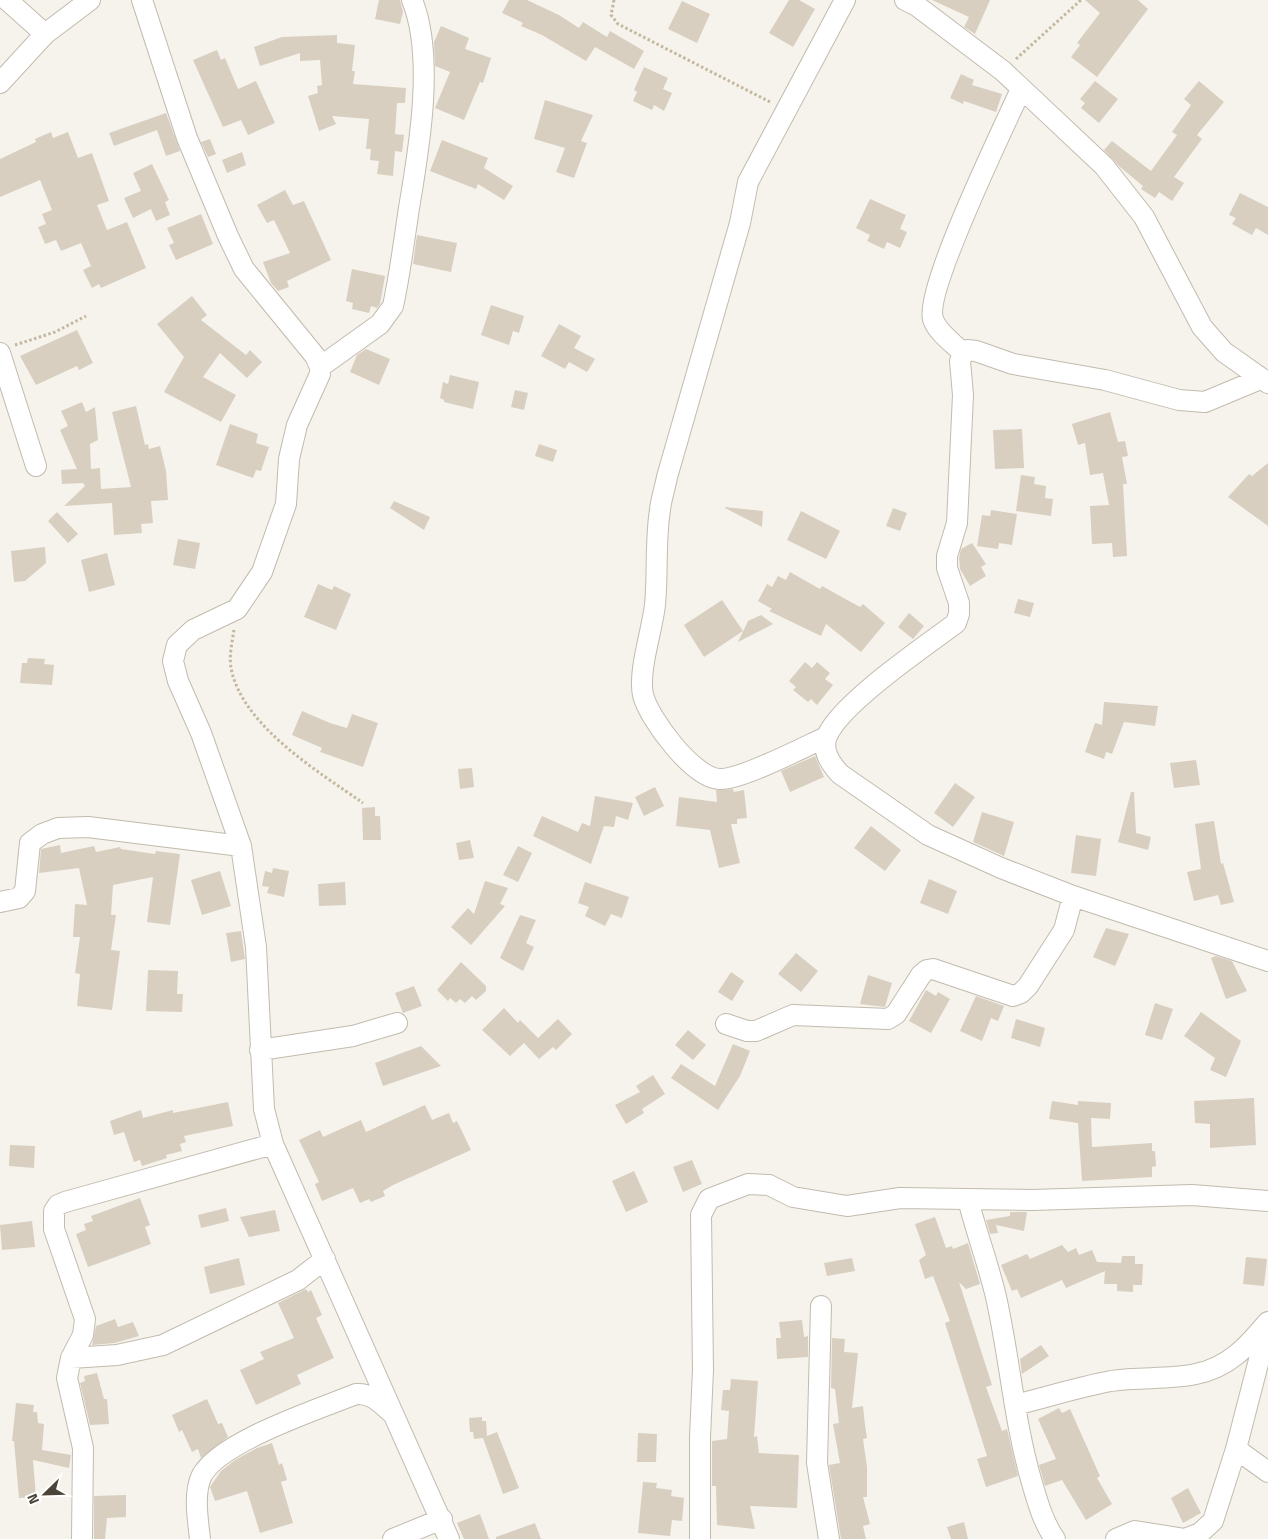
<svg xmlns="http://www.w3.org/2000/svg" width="1268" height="1539" font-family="'Titillium Web',sans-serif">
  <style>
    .building { fill: #d8cfc1 }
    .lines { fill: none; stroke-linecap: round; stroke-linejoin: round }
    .minor-casing { stroke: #c2bbae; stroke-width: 22 }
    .path { stroke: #c4b79f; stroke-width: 3; stroke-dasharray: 2.5 2.5; stroke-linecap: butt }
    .minor { stroke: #fff; stroke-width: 20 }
  </style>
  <rect width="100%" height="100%" fill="#f6f3ec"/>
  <path class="building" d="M379,0H400L403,12L400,24L375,19Z
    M509,0H527L559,15L579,28L583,22L607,37L610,31L644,51L634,69L595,47L586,61L542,35L521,26L523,23L502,13Z
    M789,0H799L815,9L793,47L769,33Z
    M932,0H990L975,34L964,27L969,17Z
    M1085,0H1138L1148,9L1097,77L1071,57L1080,45L1077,43L1100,13Z
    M682,1L710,14L697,43L668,29Z
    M441,26L469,38L465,49L491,58L483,83L480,82L464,120L435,108L450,72L435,66L434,42Z
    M337,35V43L355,45L352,71H355L353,84L406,88L405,103H397L395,134L404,135L402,152L395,151L393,176L377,174L379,161L370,160L371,149H366L369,119L332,116L336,124L319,131L308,96L318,93L317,86L322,85L320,60L300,61V53L260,66L254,47L282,37Z
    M217,50L221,60L225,58L238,89L256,81L275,123L248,135L241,120L223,127L193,60Z
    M644,67L668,78L663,89L672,93L664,111L654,105L652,110L633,101L637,92L634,90Z
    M961,74L974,80L972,85L1002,94L996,112L964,101L963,104L950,98Z
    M1095,81L1118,99L1099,123L1081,108L1085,103L1080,99Z
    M1199,81L1224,102L1197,135L1202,139L1174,177L1184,183L1172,201L1159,192L1155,198L1141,189L1143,186L1120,167L1104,150L1112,141L1151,171L1177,135L1172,132L1191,105L1184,99Z
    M545,100L593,115L581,141L587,143L574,178L556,172L565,148L534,139Z
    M166,113L180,151L166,156L157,130L114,146L109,133Z
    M51,132L53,138L68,132L78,158L92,153L109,201L97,205L107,230L127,222L146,268L101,288L99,284L92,288L83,270L91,266L81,243L61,251L56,240L45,244L38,227L46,224L42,214L52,210L40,180L0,197V159L36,142L35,139Z
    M210,139L216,154L208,157L201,142Z
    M442,140L488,158L484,168L513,186L504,200L478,184L476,189L430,171Z
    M242,152L246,165L227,173L222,160Z
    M152,164L169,200L165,202L170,215L156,221L151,209L133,218L124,198L141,191L133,173Z
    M285,190L293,205L304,201L331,260L287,281L289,287L278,291L271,283L263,262L290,253L274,220L267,223L257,205Z
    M1240,193L1268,207V235L1256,228L1252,235L1232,224L1236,218L1229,215Z
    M870,199L906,215L900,229L907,232L900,248L887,242L884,249L867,241L870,235L856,228Z
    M201,214L213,244L176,260L169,245L174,243L167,228Z
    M417,235L457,243L451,272L413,264Z
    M352,269L385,276L380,304L377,308L371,306L369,313L352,309L353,303L346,301Z
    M192,296L207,315L201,320L246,355L250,350L262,362L247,378L220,353L203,377L236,395L221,422L164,392L184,357L157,324Z
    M491,305L524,316L519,333L513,331L509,345L481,335Z
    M559,324L581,336L574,348L595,359L587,372L569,362L565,369L541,356Z
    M77,330L93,363L79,370L77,366L36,385L20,356Z
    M366,349L390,359L379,385L350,372L357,355Z
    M450,375L479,382L473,409L444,402V400L440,398L443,382L448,384Z
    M515,390L528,393L524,410L511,407Z
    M82,402L86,412L95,407L98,440L90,444L91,469L100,468L101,489L131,487L112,412L136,406L145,445L148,444L149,449L160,446L166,471L168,500L151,501L153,523L141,524L142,533L114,535L112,503L64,506L85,486L83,483L62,484L61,470L77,469L60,430L68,426L61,411Z
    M1110,412L1118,442L1125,441L1128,456L1122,457L1127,484H1123L1127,556L1113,557L1112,543L1092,544L1090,506L1109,505L1103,473L1090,475L1085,443L1078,445L1072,424Z
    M230,424L258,434L256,443L269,447L261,471L256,470L253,478L216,465Z
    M1022,429L1024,468L995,469L993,430Z
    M539,444L557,450L553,462L535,456Z
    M1268,463V526L1228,497L1249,474L1252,476Z
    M1021,475L1035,477L1034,484L1046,486L1045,498L1053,499L1051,516L1016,511Z
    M394,501L430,517L424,530L390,508Z
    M725,507L763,511L762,527L725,508Z
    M893,508L907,513L900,531L886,526Z
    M991,510L1017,514L1012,545L999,543L998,549L977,546L982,515L990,516Z
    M801,511L840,531L826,559L787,540Z
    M57,512L78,534L68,543L48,521Z
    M178,539L200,543L195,569L173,565Z
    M972,543L986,564L981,567L986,576L970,586L960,569L959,558L961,549Z
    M45,547L46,563L25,581L14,582L11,551Z
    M107,553L115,585L89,592L81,560Z
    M790,572L820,589L822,586L860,607L863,604L885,623L861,652L826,624L821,636L769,611L772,609L758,601L767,584L772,587L778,576L786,580Z
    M318,584L332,590L334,586L351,594L336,630L304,617Z
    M1018,599L1034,603L1030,617L1014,613Z
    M722,600L743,631L704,657L684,625Z
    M909,613L924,626L913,639L898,627Z
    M761,615L773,624L738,642L748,621Z
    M28,658L45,659L44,664L54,665L52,685L20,683L22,663H27Z
    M805,662L812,668L817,662L830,673L825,679L833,685L817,705L811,699L808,702L793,690L796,687L789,681Z
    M1104,702L1158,706L1155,726L1124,722L1112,754L1106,752L1104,759L1085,752L1095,723L1102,725Z
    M302,711L330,723L347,728L352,714L378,723L363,767L320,752L322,748L292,735Z
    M815,756L824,777L790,792L781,771Z
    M1196,760L1200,785L1174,788L1170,763Z
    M472,768L474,787L460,789L458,769Z
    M955,783L975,797L953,827L934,813Z
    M655,787L664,806L644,816L635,797Z
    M733,789L734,792L744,790L747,818L737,819V824H731L740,863L719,868L710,830L676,826L679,797L717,802L716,790Z
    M1131,792H1134L1136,833L1151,837L1148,850L1118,842Z
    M595,796L633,803L628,820L616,816L614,827L604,826L591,864L533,836L542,816L578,832L582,823L590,826Z
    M375,807V816H380L381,840H363L362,808Z
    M982,812L1014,822L1004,856L973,842Z
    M1214,821L1221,864L1223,863L1234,902L1221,905L1218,895L1194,901L1187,872L1201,869L1195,824Z
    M871,826L901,850L885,871L854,848Z
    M1076,835L1101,839L1096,876L1071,873Z
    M470,840L474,858L459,860L456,843Z
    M60,845L61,853L94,846L96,852L120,847L121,849L155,854L156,851L180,854L170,925L147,922L153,877L113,885L111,915H116L111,950L120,951L112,1010L77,1006L80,974L75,973L80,937H73L75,904L87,905L79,868L39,873L41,849Z
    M518,846L532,853L518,882L503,875Z
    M273,868L289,871L284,897L267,893L269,887L262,886L265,871L272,873Z
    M220,871L231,906L202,915L191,880Z
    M929,879L957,891L948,914L920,903Z
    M485,881L508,888L500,904L505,906L471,945L451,927L468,908L474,914Z
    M345,882L346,905L319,906L318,884Z
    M585,882L629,897L622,918L611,914L605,926L585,916L589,907L578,903Z
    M520,915L536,920L526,943L534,947L523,971L500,958Z
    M1106,928L1129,934L1115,966L1093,957Z
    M241,931L245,959L231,962L226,933Z
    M796,953L818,971L801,992L778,974Z
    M1216,956L1232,961L1247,991L1226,999L1211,958Z
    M461,962L486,986V991L476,1000L472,996L465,1003L460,999L456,1003L450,998L448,1001L437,990Z
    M148,970L178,971L177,994H183L182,1012L146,1011Z
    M731,972L744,981L732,1001L718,992Z
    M868,975L892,983L885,1007L860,1004Z
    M414,986L422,1006L403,1013L395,993Z
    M926,990L936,996L938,992L950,999L931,1033L909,1021Z
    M976,996L1004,1006L998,1021L991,1018L982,1041L960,1031Z
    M1155,1003L1173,1009L1162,1040L1145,1035Z
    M504,1008L518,1023L520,1020L538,1038L558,1019L572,1034L556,1050L553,1047L539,1059L524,1043L510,1056L482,1030Z
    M1201,1012L1241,1041L1226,1077L1210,1070L1215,1058L1184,1036Z
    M1016,1019L1045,1028L1040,1047L1011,1038Z
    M688,1030L706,1045L693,1060L675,1045Z
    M733,1044L750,1051L740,1076L718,1110L671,1078L681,1064L715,1086Z
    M421,1046L441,1066L383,1086L375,1063Z
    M653,1075L665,1094L642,1109L644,1113L626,1124L615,1105L640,1092L636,1086Z
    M1254,1098L1256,1145L1210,1148V1124L1195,1123L1194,1101Z
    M1052,1101L1078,1105V1101L1111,1103L1110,1119L1091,1118L1092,1147L1152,1143V1151H1155L1156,1166L1152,1167V1177L1082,1181L1078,1123L1049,1119Z
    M228,1102L233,1126L184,1136L186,1142L180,1144L182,1151L166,1155L167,1158L142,1166L140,1160L134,1162L124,1132L114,1135L110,1121L141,1110L143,1118L173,1110V1113Z
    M425,1105L432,1120L449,1113L453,1123L457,1121L471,1150L393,1185L383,1191L385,1196L371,1202L369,1199L360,1203L353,1188L322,1201L315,1184L319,1182L299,1140L320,1130L323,1137L361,1120L366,1132Z
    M10,1145L35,1146L34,1168L9,1166Z
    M692,1160L702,1184L683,1192L673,1167Z
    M634,1171L648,1202L626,1212L612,1181Z
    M140,1198L150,1225L145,1227L151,1244L88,1267L76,1234L86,1230L84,1224L93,1221L91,1216Z
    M226,1208L229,1221L201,1228L198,1215Z
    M275,1210L280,1231L249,1237L240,1217Z
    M1010,1212H1027L1024,1231L996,1225L998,1233L990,1234L986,1220L1010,1216Z
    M935,1217L946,1248L952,1246L953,1249L968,1243L980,1284L966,1289L959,1282L992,1385L986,1387L1002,1431L1007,1429L1018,1476L986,1487L977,1459L987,1456L945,1323L950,1321L933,1276L925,1279L919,1260L926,1255L915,1224Z
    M32,1221L35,1247L2,1250L0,1225Z
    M1062,1245L1068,1252L1076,1248L1079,1255L1092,1250L1097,1262L1121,1263L1122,1256H1135V1264H1143L1142,1285H1133V1292L1117,1291V1284H1104L1105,1271L1066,1288L1062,1280L1021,1298L1017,1289L1012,1291L1001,1265L1027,1254L1030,1259Z
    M1246,1257L1267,1259L1264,1286L1243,1284Z
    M239,1258L245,1285L210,1294L204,1267Z
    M852,1258L855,1271L827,1276L824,1263Z
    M306,1289L308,1292L311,1290L322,1315L316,1318L334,1358L297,1375L301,1384L256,1405L240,1370L264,1359L260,1352L294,1338L278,1303Z
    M115,1319L118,1327L133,1322L139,1336L115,1343L92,1345L96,1326Z
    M802,1320L804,1337L808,1336V1357L777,1359L776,1338H781L779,1322Z
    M832,1338L845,1339L844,1352L858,1353L852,1408L863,1406L865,1425L867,1438L863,1439L867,1467V1497H863L870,1524L863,1526L866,1539H841L829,1465L840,1463L833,1424L839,1423L835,1389L831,1388Z
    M1041,1345L1049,1356L1022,1374L1020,1359Z
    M97,1373L104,1399H107L109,1424L90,1425L80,1383L85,1381L84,1376Z
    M731,1379L758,1381L754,1437L757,1436L759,1453L799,1455L797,1508L750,1506L755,1529L717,1525L716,1486H712V1441L727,1439L729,1411L721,1410L723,1390H730Z
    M207,1399L218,1424L222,1423L228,1437L201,1458L198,1449L192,1452L182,1430L179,1432L172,1415Z
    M16,1403L34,1405L33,1412H37L38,1423L44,1424L42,1450L71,1455L69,1468L33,1460L36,1497L19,1498L14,1441H12Z
    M1059,1408L1062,1413L1070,1409L1100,1476L1097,1478L1112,1504L1086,1520L1062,1480L1045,1486L1039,1465L1056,1459L1038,1419Z
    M482,1417V1421H486L487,1436L497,1432L519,1488L503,1494L483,1438L474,1439L473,1432H470L469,1418Z
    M638,1433L657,1434L656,1462H637Z
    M272,1443L279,1465L282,1463L287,1480L281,1482L293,1523L260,1533L247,1491L215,1501L210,1487L221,1471L235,1460L257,1448Z
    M643,1482L657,1483L656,1488L672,1490L671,1496L684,1498L682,1521L672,1520L670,1536L638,1533Z
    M1188,1488L1201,1513L1183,1523L1171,1498Z
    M126,1495V1517L107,1518L105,1539H94V1496Z
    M480,1514L489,1539H464L457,1523Z
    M964,1522L968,1539H951L947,1527Z
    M535,1523L541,1539H496V1537Z"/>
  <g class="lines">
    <g class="minor-casing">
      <path id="minor" d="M7,0L45,34
        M142,0L187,138L228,236L244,269L315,356L320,367V374L297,425L289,459L286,504L262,572L237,609L193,630L177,645L173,661L178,681L201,733L241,846L256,947L264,1109L273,1144L449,1539
        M905,0L917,6L1003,71L1104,166L1144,217L1202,327L1224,352L1268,383
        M0,83L45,34L90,0
        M0,353L36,466
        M963,353C953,343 937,332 933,319C924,290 1005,125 1021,89
        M320,367L380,324L393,306C400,274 404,241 409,208C419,149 435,56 412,0
        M1260,379L1205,402L1179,400L1105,380L1013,364L976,351L967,350L963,353L960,361L963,395L957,523L947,556V568L959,603V614L956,623C924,647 841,703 827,736C821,751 831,764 840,774L928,835L1001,868L1073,896L1268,961
        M826,737C804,747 741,780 720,779C694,779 649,719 643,695C638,671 652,631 655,605C658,574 655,541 660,510C661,499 665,488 667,477L740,223L748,182L845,0
        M0,902L19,898L25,891L30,843L42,834L58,828L88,827L241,846
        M726,1024L747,1031H756L793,1015L888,1019L896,1014L921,975L927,970L933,969L1013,996L1021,993L1028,986L1064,930L1073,896
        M260,1050L353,1036L397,1023
        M968,1199C976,1232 988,1263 996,1297C1010,1359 1014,1422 1032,1483C1038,1503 1043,1522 1055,1539
        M821,1306L817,1463L829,1539
        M71,1358L117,1355L163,1345L298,1280L325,1259
        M1015,1405C1047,1397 1079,1387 1111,1381C1155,1374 1198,1386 1236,1355C1248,1346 1258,1333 1268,1322
        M1236,1449L1268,1472
        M82,1539L83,1448L67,1378L71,1358L83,1335L85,1319L54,1229V1211L58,1205L65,1202L273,1144
        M200,1539C198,1520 193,1493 202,1475C221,1441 319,1409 356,1394C372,1393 380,1403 392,1413
        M393,1539L442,1519
        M700,1539V1437L703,1370L701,1215L709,1199L748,1184L769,1185L793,1197L847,1206L900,1198L1032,1200L1192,1195L1268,1201
        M1116,1539L1135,1531L1185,1539L1200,1533L1213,1521L1236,1449L1268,1325"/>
    </g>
    <path class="path" d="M614,0L611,15L618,24L772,103
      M1016,59L1081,0
      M15,345L55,332L86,316
      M234,630C232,642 229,656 231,668C242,726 319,772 363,803"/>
    <use href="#minor" class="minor"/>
  </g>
  <g transform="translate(45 1494) rotate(247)" stroke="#ffffff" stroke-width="4" paint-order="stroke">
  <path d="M0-4L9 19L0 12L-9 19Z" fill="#4b4439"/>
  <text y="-8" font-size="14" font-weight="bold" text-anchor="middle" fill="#4b4439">N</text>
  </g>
</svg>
